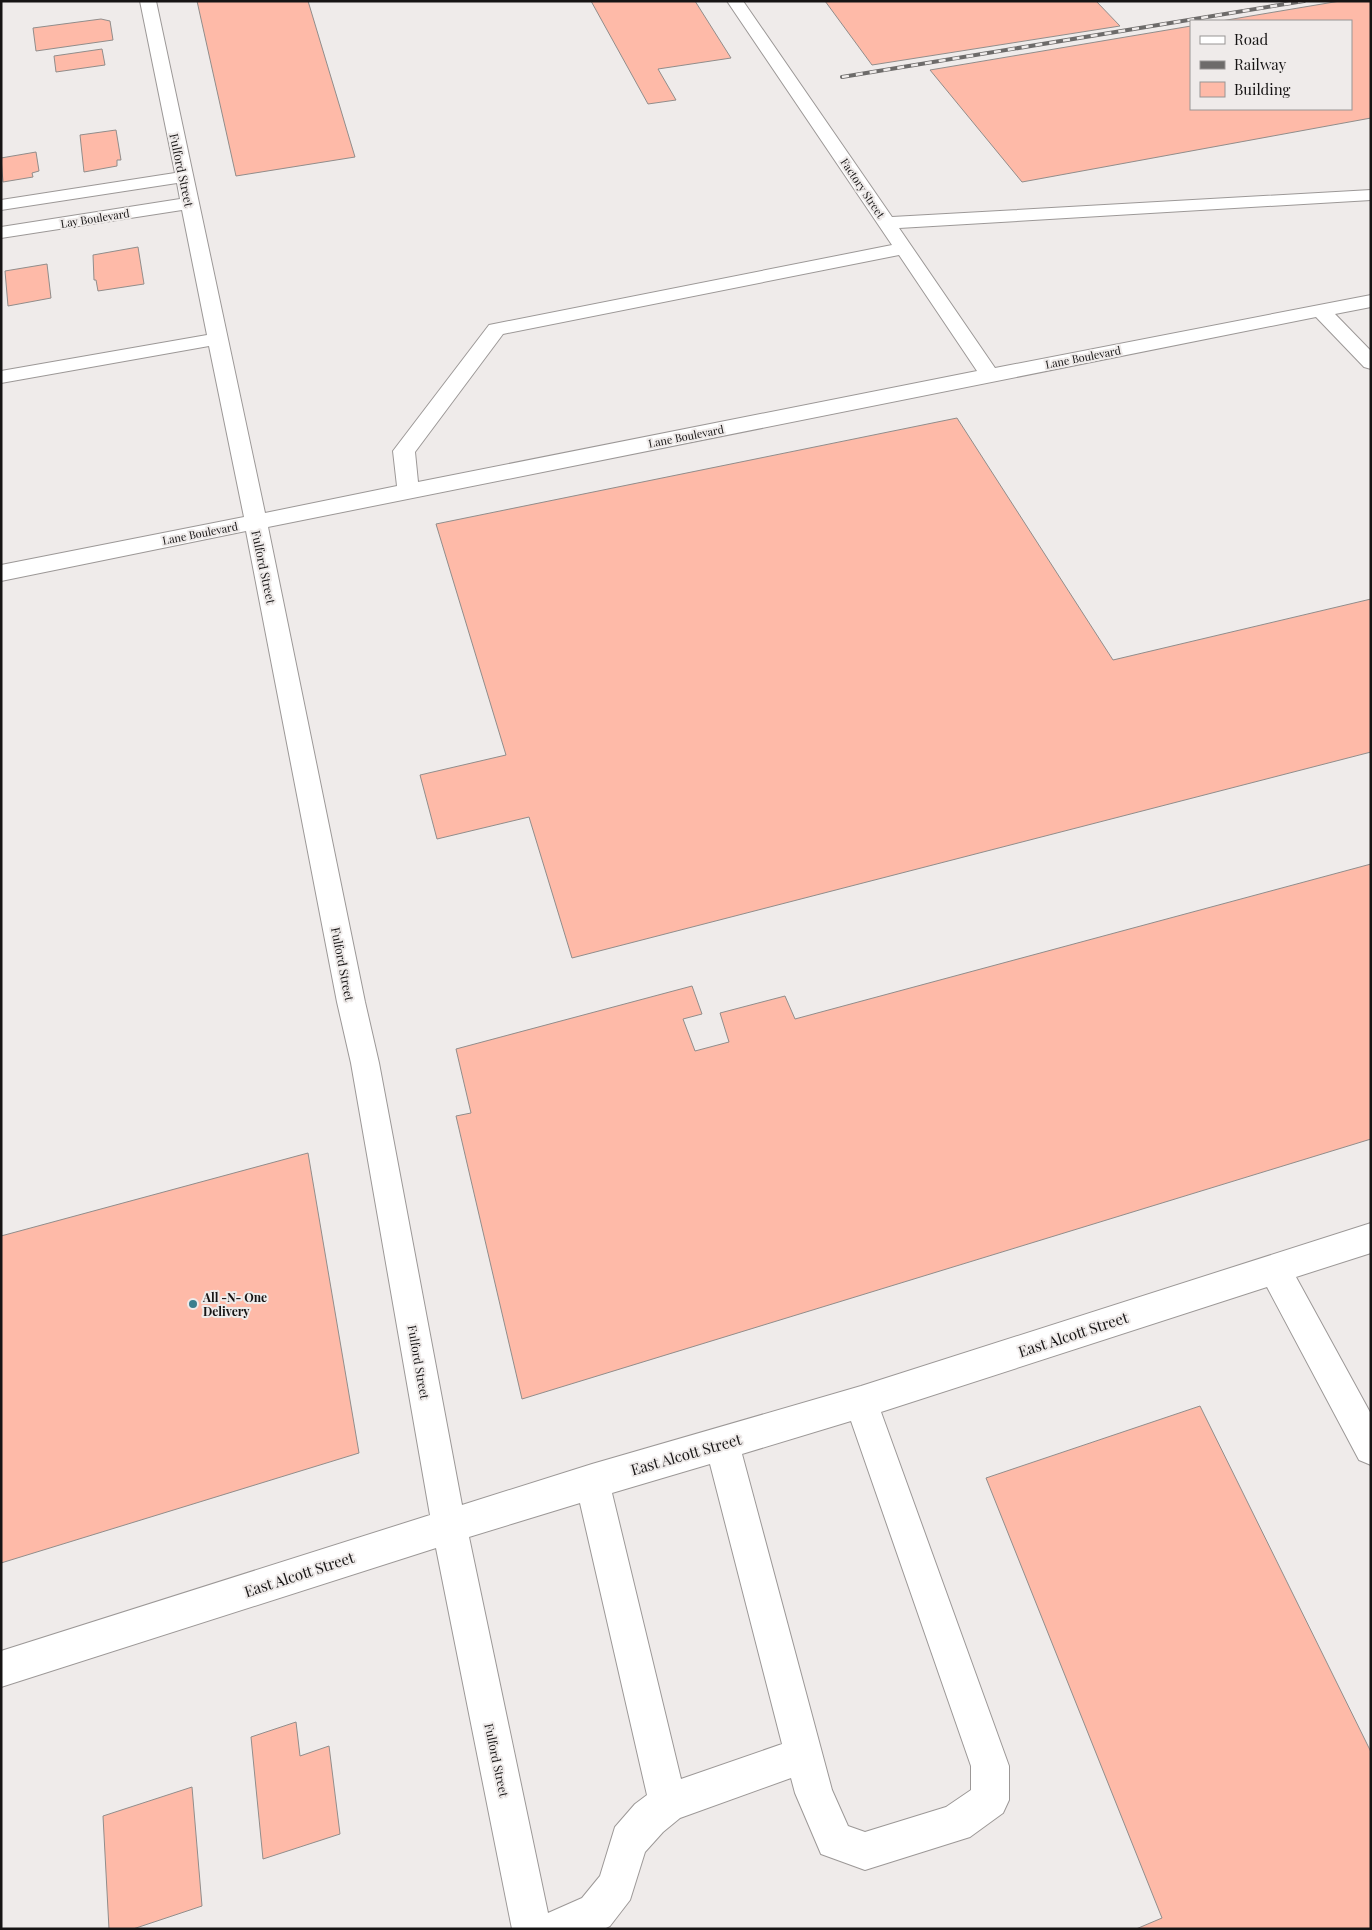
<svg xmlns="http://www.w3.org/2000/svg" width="1372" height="1930" font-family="'Playfair Display',serif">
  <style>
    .building { fill: #febaa8; stroke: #918d8b }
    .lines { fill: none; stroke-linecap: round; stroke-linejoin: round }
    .minor-casing { stroke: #9c9897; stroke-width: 2 }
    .minor { fill: #fff; fill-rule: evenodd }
    .rail-casing { stroke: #6d6b6a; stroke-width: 4 }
    .rail { stroke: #efebea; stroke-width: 2.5; stroke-dasharray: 7; stroke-linecap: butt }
    .poi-dot { fill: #3a7e8e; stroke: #efebea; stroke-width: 2 }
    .labels { text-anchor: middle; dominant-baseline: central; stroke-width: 4; stroke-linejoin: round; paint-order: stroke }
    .far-street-label { font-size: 11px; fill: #161414; stroke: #efebea }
    .street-label { font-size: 12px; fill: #161414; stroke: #efebea }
    .poi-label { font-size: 12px; font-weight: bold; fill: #161414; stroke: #efebea; text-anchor: start }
    .near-street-label { font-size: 15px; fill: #161414; stroke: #efebea }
  </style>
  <rect width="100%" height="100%" fill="#efebea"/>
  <path class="building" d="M197,1H308L355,157L236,176Z
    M591,1H695L731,58L658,69L676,100L648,104Z
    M825,1H1096L1120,26L872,65Z
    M1340,1H1371V118L1022,182L930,70L1191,26V109H1351V21H1221Z
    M101,19L110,21L113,40L36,51L33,28Z
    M102,49L105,65L56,72L54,56Z
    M116,130L121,160H117V166L84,172L80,135Z
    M36,152L39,171L32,173L33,177L3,182L1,158Z
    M138,247L144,284L98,291L96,280H94L93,255Z
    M47,264L51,298L8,306L5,271Z
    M957,418L1113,660L1371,599V752L572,958L529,817L437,839L420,775L506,755L436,524Z
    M1371,864V1139L522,1399L456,1116L471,1113L456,1049L692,986L702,1014L683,1019L695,1051L729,1042L720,1013L785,996L795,1019Z
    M308,1153L359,1453L1,1563V1236Z
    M1200,1406L1371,1752V1929H1136L1162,1918L986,1478Z
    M296,1722L300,1756L329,1746L340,1834L263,1859L251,1737Z
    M192,1787L202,1906L133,1929H109L103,1816Z"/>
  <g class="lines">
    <g class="minor-casing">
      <path id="minor" d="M140,1H156L265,513L397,486L393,451L489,325L892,245L727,1H743L892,217L1371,190V200L899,228L995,368L1371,295V307L1335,314L1371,351V369L1364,367L1316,317L268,527L365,1002L379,1063L462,1505L592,1464L861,1386L1371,1223V1253L1296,1277L1371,1414V1465L1359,1460L1267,1287L881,1412L1009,1766V1800L1003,1813L970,1837L865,1870L821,1854L795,1793L791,1778L680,1818L663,1832L645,1852L630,1900L610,1926L604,1929H512L436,1548L1,1687V1651L430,1515L351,1063L337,1002L246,531L1,581V565L244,517L209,346L1,383V371L207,335L182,210L1,238V227L180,199L177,183L1,210V200L175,173ZM899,255L977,371L418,482L415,452L503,334ZM851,1421L971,1766V1790L946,1807L865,1832L848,1826L832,1790L742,1454ZM710,1464L782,1744L681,1779L612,1493ZM580,1503L647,1795L635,1804L615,1827L600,1876L582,1898L548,1913L469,1537Z"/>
    </g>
    <use href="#minor" class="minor"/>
    <g class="rail-casing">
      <path id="rail" d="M842,77L1304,1"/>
    </g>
    <use href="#rail" class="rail"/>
  </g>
  <circle class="poi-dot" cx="193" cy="1304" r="5"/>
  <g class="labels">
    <g class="far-street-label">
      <text transform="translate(863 188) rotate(56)">Factory Street</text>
      <text transform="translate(95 218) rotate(-9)">Lay Boulevard</text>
      <text transform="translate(1083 357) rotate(-11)">Lane Boulevard</text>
      <text transform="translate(686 436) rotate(-11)">Lane Boulevard</text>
      <text transform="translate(200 533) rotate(-11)">Lane Boulevard</text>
    </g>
    <g class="street-label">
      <text transform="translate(182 170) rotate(78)">Fulford Street</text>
      <text transform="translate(264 567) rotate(78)">Fulford Street</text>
      <text transform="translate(343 964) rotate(79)">Fulford Street</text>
      <text transform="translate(419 1362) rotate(80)">Fulford Street</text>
      <text transform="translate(497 1760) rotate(78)">Fulford Street</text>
    </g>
    <g class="poi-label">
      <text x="203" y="1297">All -N- One<tspan x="203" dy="14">Delivery</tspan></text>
    </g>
    <g class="near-street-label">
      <text transform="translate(1073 1334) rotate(-18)">East Alcott Street</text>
      <text transform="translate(686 1454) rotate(-16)">East Alcott Street</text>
      <text transform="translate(299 1574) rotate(-18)">East Alcott Street</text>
    </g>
  </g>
  <rect width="1372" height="1930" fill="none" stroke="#161414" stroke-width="5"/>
  <rect x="1190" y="20" width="162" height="90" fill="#efebea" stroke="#989594"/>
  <rect x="1200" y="36" width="25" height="8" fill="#ffffff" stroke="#989594"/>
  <text x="1234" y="45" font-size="15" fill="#161414">Road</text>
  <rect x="1200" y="61" width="25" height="8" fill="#6d6b6a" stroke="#989594"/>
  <text x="1234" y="70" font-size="15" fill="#161414">Railway</text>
  <rect x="1200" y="82" width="25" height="15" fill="#febaa8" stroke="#989594"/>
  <text x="1234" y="95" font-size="15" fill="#161414">Building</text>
</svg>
